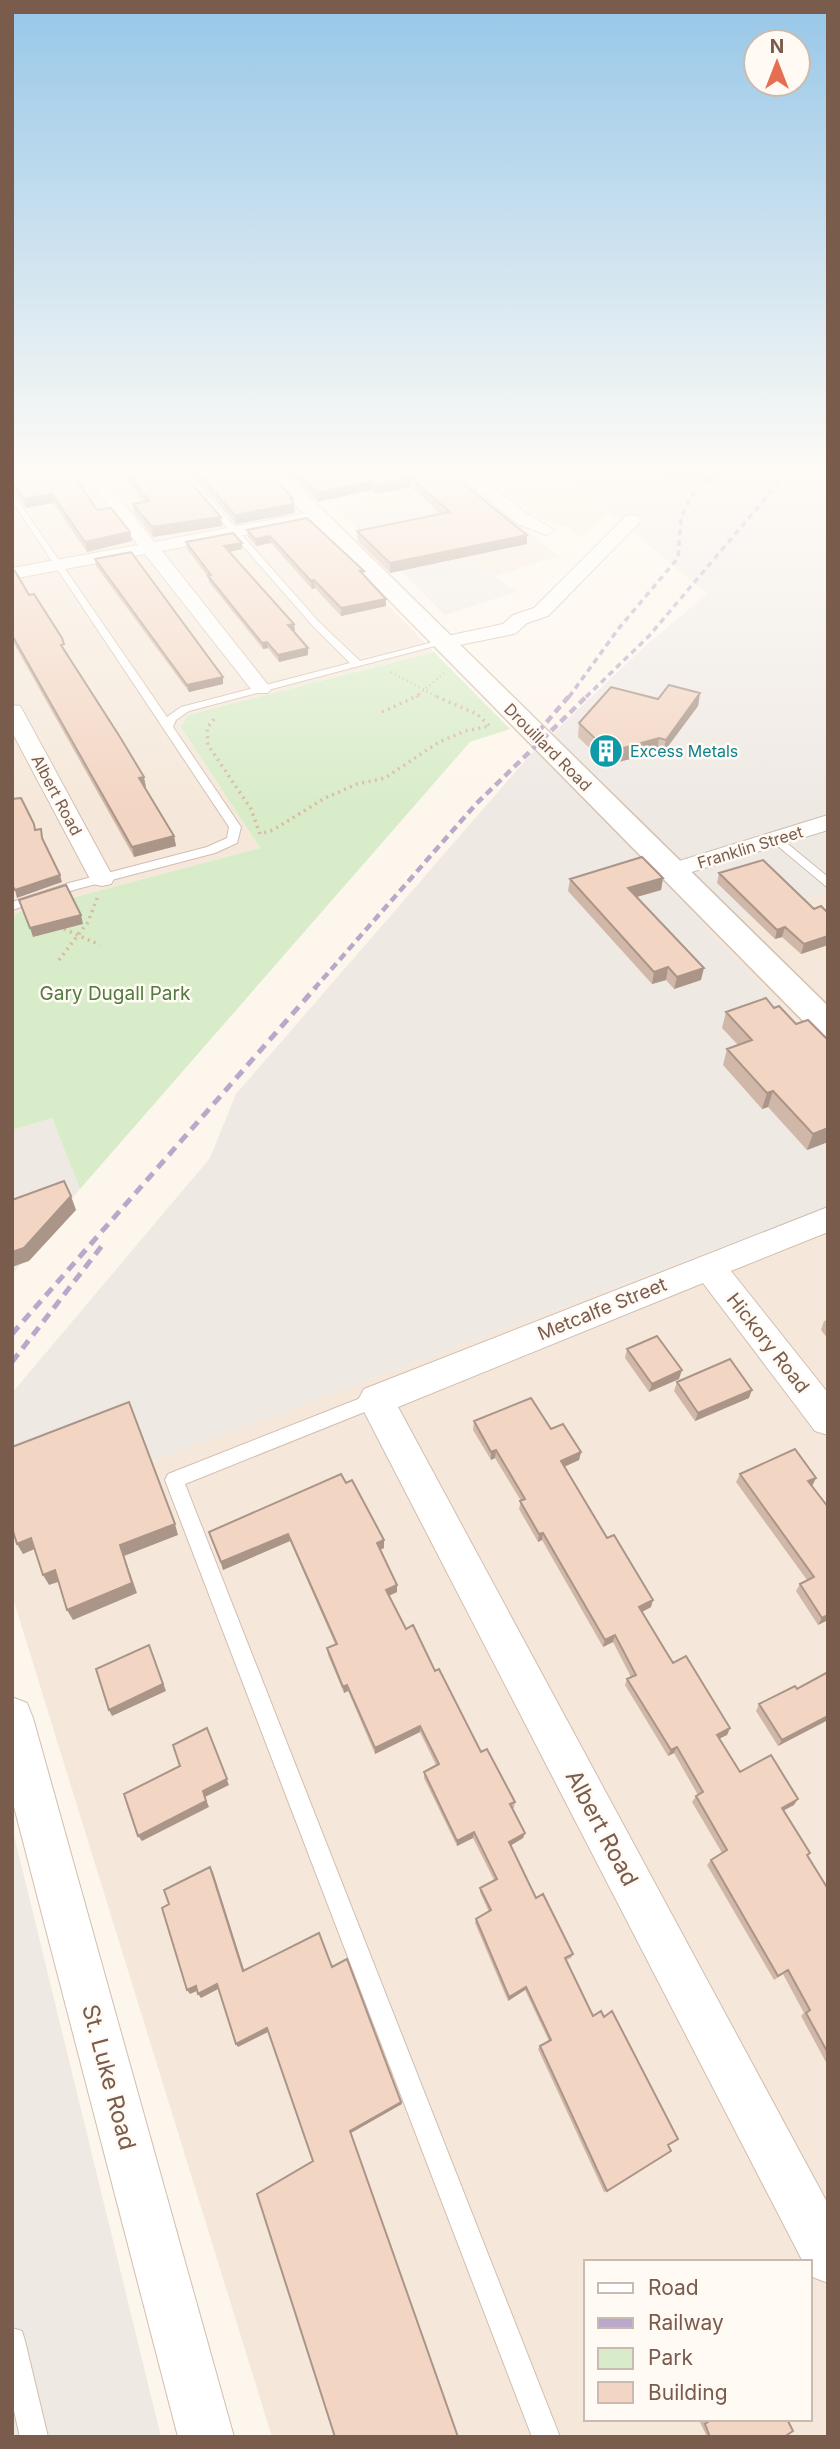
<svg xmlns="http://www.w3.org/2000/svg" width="840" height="2449" font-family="Inter,sans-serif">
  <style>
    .residential { fill: #f5e8da; fill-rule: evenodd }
    .industrial { fill: #efe9e4 }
    .green { fill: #d8ecc9 }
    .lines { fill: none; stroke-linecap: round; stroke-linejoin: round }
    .lane-casing { stroke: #d1beb0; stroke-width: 2 }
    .street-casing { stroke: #d1beb0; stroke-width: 2 }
    .secondary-casing { stroke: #d6c0b0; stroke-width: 3 }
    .path-far1 { stroke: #d9b8a5; stroke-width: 2.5; stroke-dasharray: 1 3.5; stroke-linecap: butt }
    .path { stroke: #d9b8a5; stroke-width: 3.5; stroke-dasharray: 2 4.5; stroke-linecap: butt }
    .lane { fill: #fff; fill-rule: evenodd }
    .street { fill: #fff; fill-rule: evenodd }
    .secondary { fill: #fff; fill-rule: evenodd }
    .rail-far2 { stroke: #b9a8c9; stroke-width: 3.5; stroke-dasharray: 6 4.5; stroke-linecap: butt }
    .rail-far1 { stroke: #b9a8c9; stroke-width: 4.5; stroke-dasharray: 8 5; stroke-linecap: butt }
    .rail { stroke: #b9a8c9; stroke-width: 5; stroke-dasharray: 10 7; stroke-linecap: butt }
    .wall { fill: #d1b7a8 }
    .shaded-wall { fill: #aa9588 }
    .building { fill: #f3d5c3; stroke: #aa9588; stroke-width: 2 }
    .labels { text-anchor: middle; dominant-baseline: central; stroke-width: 5; stroke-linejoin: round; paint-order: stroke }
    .far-street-label { font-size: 16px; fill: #7a5c4d; stroke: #fffaf3 }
    .far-culture-label { font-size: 16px; fill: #0d838f; stroke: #fffaf3; text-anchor: start }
    .park-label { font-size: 19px; fill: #537a41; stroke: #fffaf3 }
    .street-label { font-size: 19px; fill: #7a5c4d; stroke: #fffaf3 }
    .near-street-label { font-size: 23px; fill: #7a5c4d; stroke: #fffaf3 }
  </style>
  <rect width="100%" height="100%" fill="#fdf6ec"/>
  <path class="residential" d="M12,468H253L434,652L188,715L181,727L260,848L19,912L12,917Z
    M475,468H558L611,511L580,537L571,528L551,523L532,514Z
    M465,479L558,556L494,576L414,508L350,521L330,505Z
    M828,893V1055L707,929Z
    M828,1207V2437H272L12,1595V1514ZM586,2262H810V2419H586Z"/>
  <path class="industrial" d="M557,468H828V893L707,929L828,1055V1207L12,1514V1393L210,1158L236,1094L530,755L644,647L707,594Z
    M414,508L494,576L516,592L445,615L350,521Z
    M52,1118L80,1189L12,1275V1130Z
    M12,1827L161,2437H12Z"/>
  <path class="green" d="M434,652L510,729L470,742L80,1189L52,1118L12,1130V917L19,912L260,848L181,727L188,715Z"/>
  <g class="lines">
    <g class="lane-casing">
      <path id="lane" d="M175,468H183L318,621L360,661L445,639L450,642L189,711L176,720L173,727L241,827L237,843L215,853L77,889L12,910V902L69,883L207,847L227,838L229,827L12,501V492L167,717L181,707L350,663L312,625Z
        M777,835L828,877V888L773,842L771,839Z
        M376,1392L382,1395L385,1400L382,1405L185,1484L560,2437H532L165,1480L168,1474Z
        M12,2328L22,2331L25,2341L48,2437H20L12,2402Z"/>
    </g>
    <g class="street-casing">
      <path id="street" d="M79,468H95L154,542L317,511L323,512L326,516L323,520L317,521L162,551L268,685L271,689L268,693H254L145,554L12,579V568L138,545Z
        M451,468H469L530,516L555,530L546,535L518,524Z
        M632,515L638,516L641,520L638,524L548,616L527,623L516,633L509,635L445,648L438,646L435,642L438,638L503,624L513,615L534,608L626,516Z
        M12,705L20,706L23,711L114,879L111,884L102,886L93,884L90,879L12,732Z
        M828,815V830L672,878L663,876L660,871L663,866Z
        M828,1207V1232L731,1271L828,1393V1435L815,1431L703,1283L398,1407L828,2204V2283L810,2276V2262H803L358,1400L364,1389Z
        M12,1697L27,1703L33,1718L234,2437H178L12,1799Z"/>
    </g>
    <g class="secondary-casing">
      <path id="secondary" d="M259,468H280L828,1006V1037L816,1034Z"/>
    </g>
    <path class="path-far1" d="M391,672L437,697
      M416,697L444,673"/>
    <path class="path" d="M382,712L419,695
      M214,719L207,728L208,745L251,809L260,834L273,830L325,798L357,784L385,778L439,742L465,731L490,726L477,714L433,695
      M64,929L100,945
      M59,960L88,922L98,896"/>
    <use href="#lane" class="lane"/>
    <use href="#street" class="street"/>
    <use href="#secondary" class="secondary"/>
    <path class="rail-far2" d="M569,697L619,628L678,558L681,517L697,487
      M586,697L649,636L791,468"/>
    <path class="rail-far1" d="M538,732L570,695
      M314,989L476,804L588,695"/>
    <path class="rail" d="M12,1334L316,987
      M12,1362L104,1243"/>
  </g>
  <path class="wall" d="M12,468L97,510L130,532L132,541L87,552L53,503L26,508L12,489Z
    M117,468H178L222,526L153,537L134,513L133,504L144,502Z
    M186,468H264L293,498L295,513L236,524Z
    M283,468H444L527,544L390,573L358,541L357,531L441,514L411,487L376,494L372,490L318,502Z
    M652,468H723L707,485L670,480Z
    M307,518L364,571V575L386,599V606L341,616L315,588L312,589L271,543L256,546L248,537L247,530Z
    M186,542L242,549L229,552L294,624L295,631H293L308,648V655L279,662L268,648L263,649L209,582L208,577L187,549Z
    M95,559L223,684L189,692L96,566Z
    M12,571L66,653L174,836L176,846L134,857L12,640Z
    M700,693L698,706L663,753L657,752L607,765L578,737L579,723L658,699Z
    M719,873L828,913V945L801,954L782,937L775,939L717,883Z
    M663,878L661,890L637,897L701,980L674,989L666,980L652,984L568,891L570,879Z
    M766,998L828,1142L807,1150L768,1107L762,1109L723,1065L727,1049L738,1045L722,1028L726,1012Z
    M828,1320V1339L821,1330L824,1321Z
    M627,1349L679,1379L649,1392L625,1358Z
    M677,1382L749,1398L695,1421L674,1391Z
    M474,1421L551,1429L581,1452L579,1460L564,1467L651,1607L642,1612L673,1663L730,1728L727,1735L719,1739L740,1772L794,1805L783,1810L807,1856L828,1889V2066L801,2016L804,2013L783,1974L774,1980L707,1865L711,1860L722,1853L692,1802L696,1796L698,1795L674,1753L668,1756L625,1685L627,1679L631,1677L613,1642L603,1647L542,1540L538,1542L519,1509L521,1501L495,1458L491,1460L473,1430Z
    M740,1474L816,1478L812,1486L828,1507V1620L818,1625L796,1591L800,1584L807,1580L736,1482Z
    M346,1483L384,1548L380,1550L397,1592L389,1596L406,1629L435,1671L481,1752L515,1802L514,1808H512L525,1833L523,1838L510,1846L536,1898L573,1954L571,1958L566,1960L593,2016L668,2145L607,2191L604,2192L538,2049L540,2046L549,2041L525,1990L508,2001L475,1923L476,1919L489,1912L480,1892V1888L494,1880L473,1838L457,1846L424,1778V1772L436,1765L420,1732L375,1754L348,1691L344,1693L328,1655L327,1648L335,1644L290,1541L223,1570L212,1540L209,1532Z
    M797,1689L828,1720L778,1746L756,1711L759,1704Z
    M704,2419H787L784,2437H707L700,2422Z"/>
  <path class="shaded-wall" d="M711,468H723L707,485L709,470Z
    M411,478V487L376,494L375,485Z
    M371,481L372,490L318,502L317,493Z
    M52,494L53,503L26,508L24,499Z
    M293,498L295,513L236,524L235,515Z
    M13,501L15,510L12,511V502Z
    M221,517L222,526L153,537L152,527Z
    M130,532L132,541L87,552L85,542Z
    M527,535V544L390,573V563Z
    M270,536L271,543L256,546L255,539Z
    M242,543V549L225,553L224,546Z
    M314,580L315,588L312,589L311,581Z
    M386,599V606L341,616V608Z
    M294,624L295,631L289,632L288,625Z
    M267,642L268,648L263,649L262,643Z
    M308,648V655L279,662L278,655Z
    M223,677V684L189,692L187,685Z
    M700,693L698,706L663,753L666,740Z
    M659,738L657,752L607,765L609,752Z
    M144,777L146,787L141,789L139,778Z
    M174,836L176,846L134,857L132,847Z
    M60,875L62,882L17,898L15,890Z
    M663,878L661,890L626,900L628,888Z
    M81,915L83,924L33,937L30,928Z
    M785,927L782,937L775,939L777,930Z
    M828,936V945L801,954L804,944Z
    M668,967L666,980L652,984L654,972Z
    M704,968L701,980L674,989L677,977Z
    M773,1091L768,1107L762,1109L767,1093Z
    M828,1128V1142L807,1150L813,1134Z
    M71,1196L76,1210L29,1261L12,1267V1252Z
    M682,1370L679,1379L649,1392L652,1384Z
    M752,1390L749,1398L695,1421L698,1413Z
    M496,1450L495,1458L491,1460V1452Z
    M581,1452L579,1460L559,1469L561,1461Z
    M816,1478L812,1486L804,1489L808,1481Z
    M175,1524L178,1535L124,1556L137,1593L73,1620L67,1610L120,1545Z
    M543,1533L542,1540L538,1542L539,1534Z
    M288,1534L290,1541L223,1570L221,1562Z
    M31,1538L37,1548L23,1554L17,1544Z
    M384,1540V1548L377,1551V1543Z
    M55,1570L61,1581L49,1585L43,1575Z
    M397,1585V1592L386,1597V1590Z
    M653,1600L651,1607L636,1615L639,1607Z
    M828,1615V1620L818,1625L822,1618Z
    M615,1635L613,1642L603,1647L605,1640Z
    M152,1652L166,1691L112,1716L109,1710Z
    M347,1685L348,1691L344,1693L343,1687Z
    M828,1716V1720L778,1746L782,1740Z
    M420,1726V1732L375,1754V1748Z
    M207,1728L229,1785L205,1797L209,1807L142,1841L138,1836Z
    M730,1728L727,1735L714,1741L717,1735Z
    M677,1747L674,1753L668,1756L671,1750Z
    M798,1799L794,1805L777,1814L782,1808Z
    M474,1832L473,1838L457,1846V1841Z
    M525,1833L523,1838L508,1847L509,1842Z
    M210,1867L213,1872L246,1976L243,1971Z
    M217,1984L220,1988L201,1998L198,1994Z
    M196,1986L199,1990L190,1994L187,1990Z
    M526,1987L525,1990L508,2001L509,1997Z
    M267,2028L270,2031L238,2047L236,2044Z
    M401,2102L402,2104L351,2133L350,2131Z"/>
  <path class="building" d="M12,468H68L97,510L111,508L130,532L85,542L52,494L24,499L12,483Z
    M122,468H178L221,517L152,527L133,504L149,501Z
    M193,468H264L293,498H290L294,504L235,515Z
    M291,468H444L527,535L390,563L357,531L450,512L411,478L375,485L371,481L317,493Z
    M694,468H711L709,470Z
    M307,518L364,571H360L386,599L341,608L314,580L311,581L270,536L255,539L247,530Z
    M233,533L242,543L224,546L294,624L288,625L308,648L278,655L267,642L262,643L208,576L211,575L186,542Z
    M131,552L223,677L187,685L95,559Z
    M12,571H15L29,595L34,594L62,638L64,644L61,645L120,737L144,777L139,778L174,836L132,847L12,635Z
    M669,685L700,693L666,740L659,738L609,752L579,723L611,687L658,699Z
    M21,798L34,824L35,830L41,829L42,838L60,875L15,890L12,885V799Z
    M642,857L663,878L628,888L704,968L677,977L668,967L654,972L570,879Z
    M763,860L814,909L821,906L828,913V936L804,944L785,927L777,930L719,873Z
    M66,885L81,915L30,928L19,900Z
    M766,998L774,1008L779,1006L796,1024L808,1020L828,1040V1128L813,1134L773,1091L767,1093L727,1049L752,1040L726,1012Z
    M64,1181L71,1196L24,1248L12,1252V1200Z
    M657,1336L682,1370L652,1384L627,1349Z
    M730,1359L752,1390L698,1413L677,1382Z
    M531,1398L551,1429L563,1424L581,1452L561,1461L607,1538L614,1535L653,1600L639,1607L665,1650L673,1663L686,1656L730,1728L717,1735L740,1772L771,1755L798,1799L782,1808L810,1853L807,1855L828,1889V2053L806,2013L810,2010L788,1970L778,1976L711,1860L727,1850L696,1796L703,1792L677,1747L671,1750L627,1679L636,1675L615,1635L605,1640L543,1533L539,1534L520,1501L525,1499L496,1450L491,1452L474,1421Z
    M129,1402L175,1524L120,1545L132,1583L67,1610L55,1570L43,1575L31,1538L17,1544L12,1528V1447Z
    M795,1449L816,1478L808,1481L828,1507V1615L822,1618L800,1584L814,1577L740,1474Z
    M341,1474L346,1483L352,1480L384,1540L377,1543L397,1585L386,1590L406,1629L413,1625L435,1671L439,1669L481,1752L487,1749L515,1802L510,1804L525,1833L509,1842L536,1898L543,1894L573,1954L565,1958L593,2016L601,2011L604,2017L612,2011L678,2139L668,2145L671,2151L607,2191L540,2046L551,2040L526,1987L509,1997L476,1919L491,1910L480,1888L497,1879L474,1832L457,1841L424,1772L439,1764L420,1726L375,1748L347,1685L343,1687L327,1648L337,1644L288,1534L221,1562L209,1532Z
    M149,1645L163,1684L109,1710L96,1669Z
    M828,1672V1716L782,1740L759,1704L795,1686L797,1689Z
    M207,1728L227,1779L203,1791L206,1801L138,1836L124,1794L180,1766L173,1745Z
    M210,1867L243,1971L319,1933L332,1967L347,1959L401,2102L350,2131L458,2437H335L257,2194L313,2161L267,2028L236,2044L217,1984L198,1994L196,1986L187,1990L162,1908L169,1904L164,1890Z
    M712,2419H787L793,2431L784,2437H710L705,2424Z"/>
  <linearGradient id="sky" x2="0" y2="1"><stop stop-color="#97c7e8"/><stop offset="0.58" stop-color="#fefbf6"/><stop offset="1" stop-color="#fefbf6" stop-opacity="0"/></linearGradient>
  <rect width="840" height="811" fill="url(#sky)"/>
  <defs>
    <g id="building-disc" transform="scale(1.75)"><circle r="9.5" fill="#0f9aa8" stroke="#fffaf3"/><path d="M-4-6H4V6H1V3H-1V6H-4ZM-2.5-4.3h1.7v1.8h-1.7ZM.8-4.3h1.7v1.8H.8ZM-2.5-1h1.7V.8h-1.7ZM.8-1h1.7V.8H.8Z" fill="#fff"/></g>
  </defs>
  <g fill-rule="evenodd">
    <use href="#building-disc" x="606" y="751"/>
  </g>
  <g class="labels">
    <g class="far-street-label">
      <text transform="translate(548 747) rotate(45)">Drouillard Road</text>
      <text transform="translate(57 795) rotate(62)">Albert Road</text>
      <text transform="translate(750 847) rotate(-17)">Franklin Street</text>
    </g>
    <g class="far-culture-label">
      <text x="630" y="751">Excess Metals</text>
    </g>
    <g class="park-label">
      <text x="115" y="993">Gary Dugall Park</text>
    </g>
    <g class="street-label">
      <text transform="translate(602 1309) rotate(-22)">Metcalfe Street</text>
      <text transform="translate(768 1343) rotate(52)">Hickory Road</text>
    </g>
    <g class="near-street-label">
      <text transform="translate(602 1828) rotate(62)">Albert Road</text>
      <text transform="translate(109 2077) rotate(75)">St. Luke Road</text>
    </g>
  </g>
  <rect width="840" height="2449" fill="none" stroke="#7a5c4d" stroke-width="28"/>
  <rect x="584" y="2260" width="228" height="161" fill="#fffaf3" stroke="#cabbb1" stroke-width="2"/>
  <rect x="598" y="2283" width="35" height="10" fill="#ffffff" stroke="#cabbb1" stroke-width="2"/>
  <text x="648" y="2295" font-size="21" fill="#7a5c4d">Road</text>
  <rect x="598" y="2318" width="35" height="10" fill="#b9a8c9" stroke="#cabbb1" stroke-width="2"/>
  <text x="648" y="2330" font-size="21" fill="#7a5c4d">Railway</text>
  <rect x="598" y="2348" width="35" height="21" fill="#d8ecc9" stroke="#cabbb1" stroke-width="2"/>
  <text x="648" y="2365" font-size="21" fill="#7a5c4d">Park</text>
  <rect x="598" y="2382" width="35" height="21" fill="#f3d5c3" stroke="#cabbb1" stroke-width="2"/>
  <text x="648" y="2400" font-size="21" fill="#7a5c4d">Building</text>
  <g transform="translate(777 63)"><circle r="33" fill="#fffaf3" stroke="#cabbb1" stroke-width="2"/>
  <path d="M0-5L12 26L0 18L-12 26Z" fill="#e76f51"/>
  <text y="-10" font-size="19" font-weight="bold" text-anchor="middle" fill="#7a5c4d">N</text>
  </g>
</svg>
